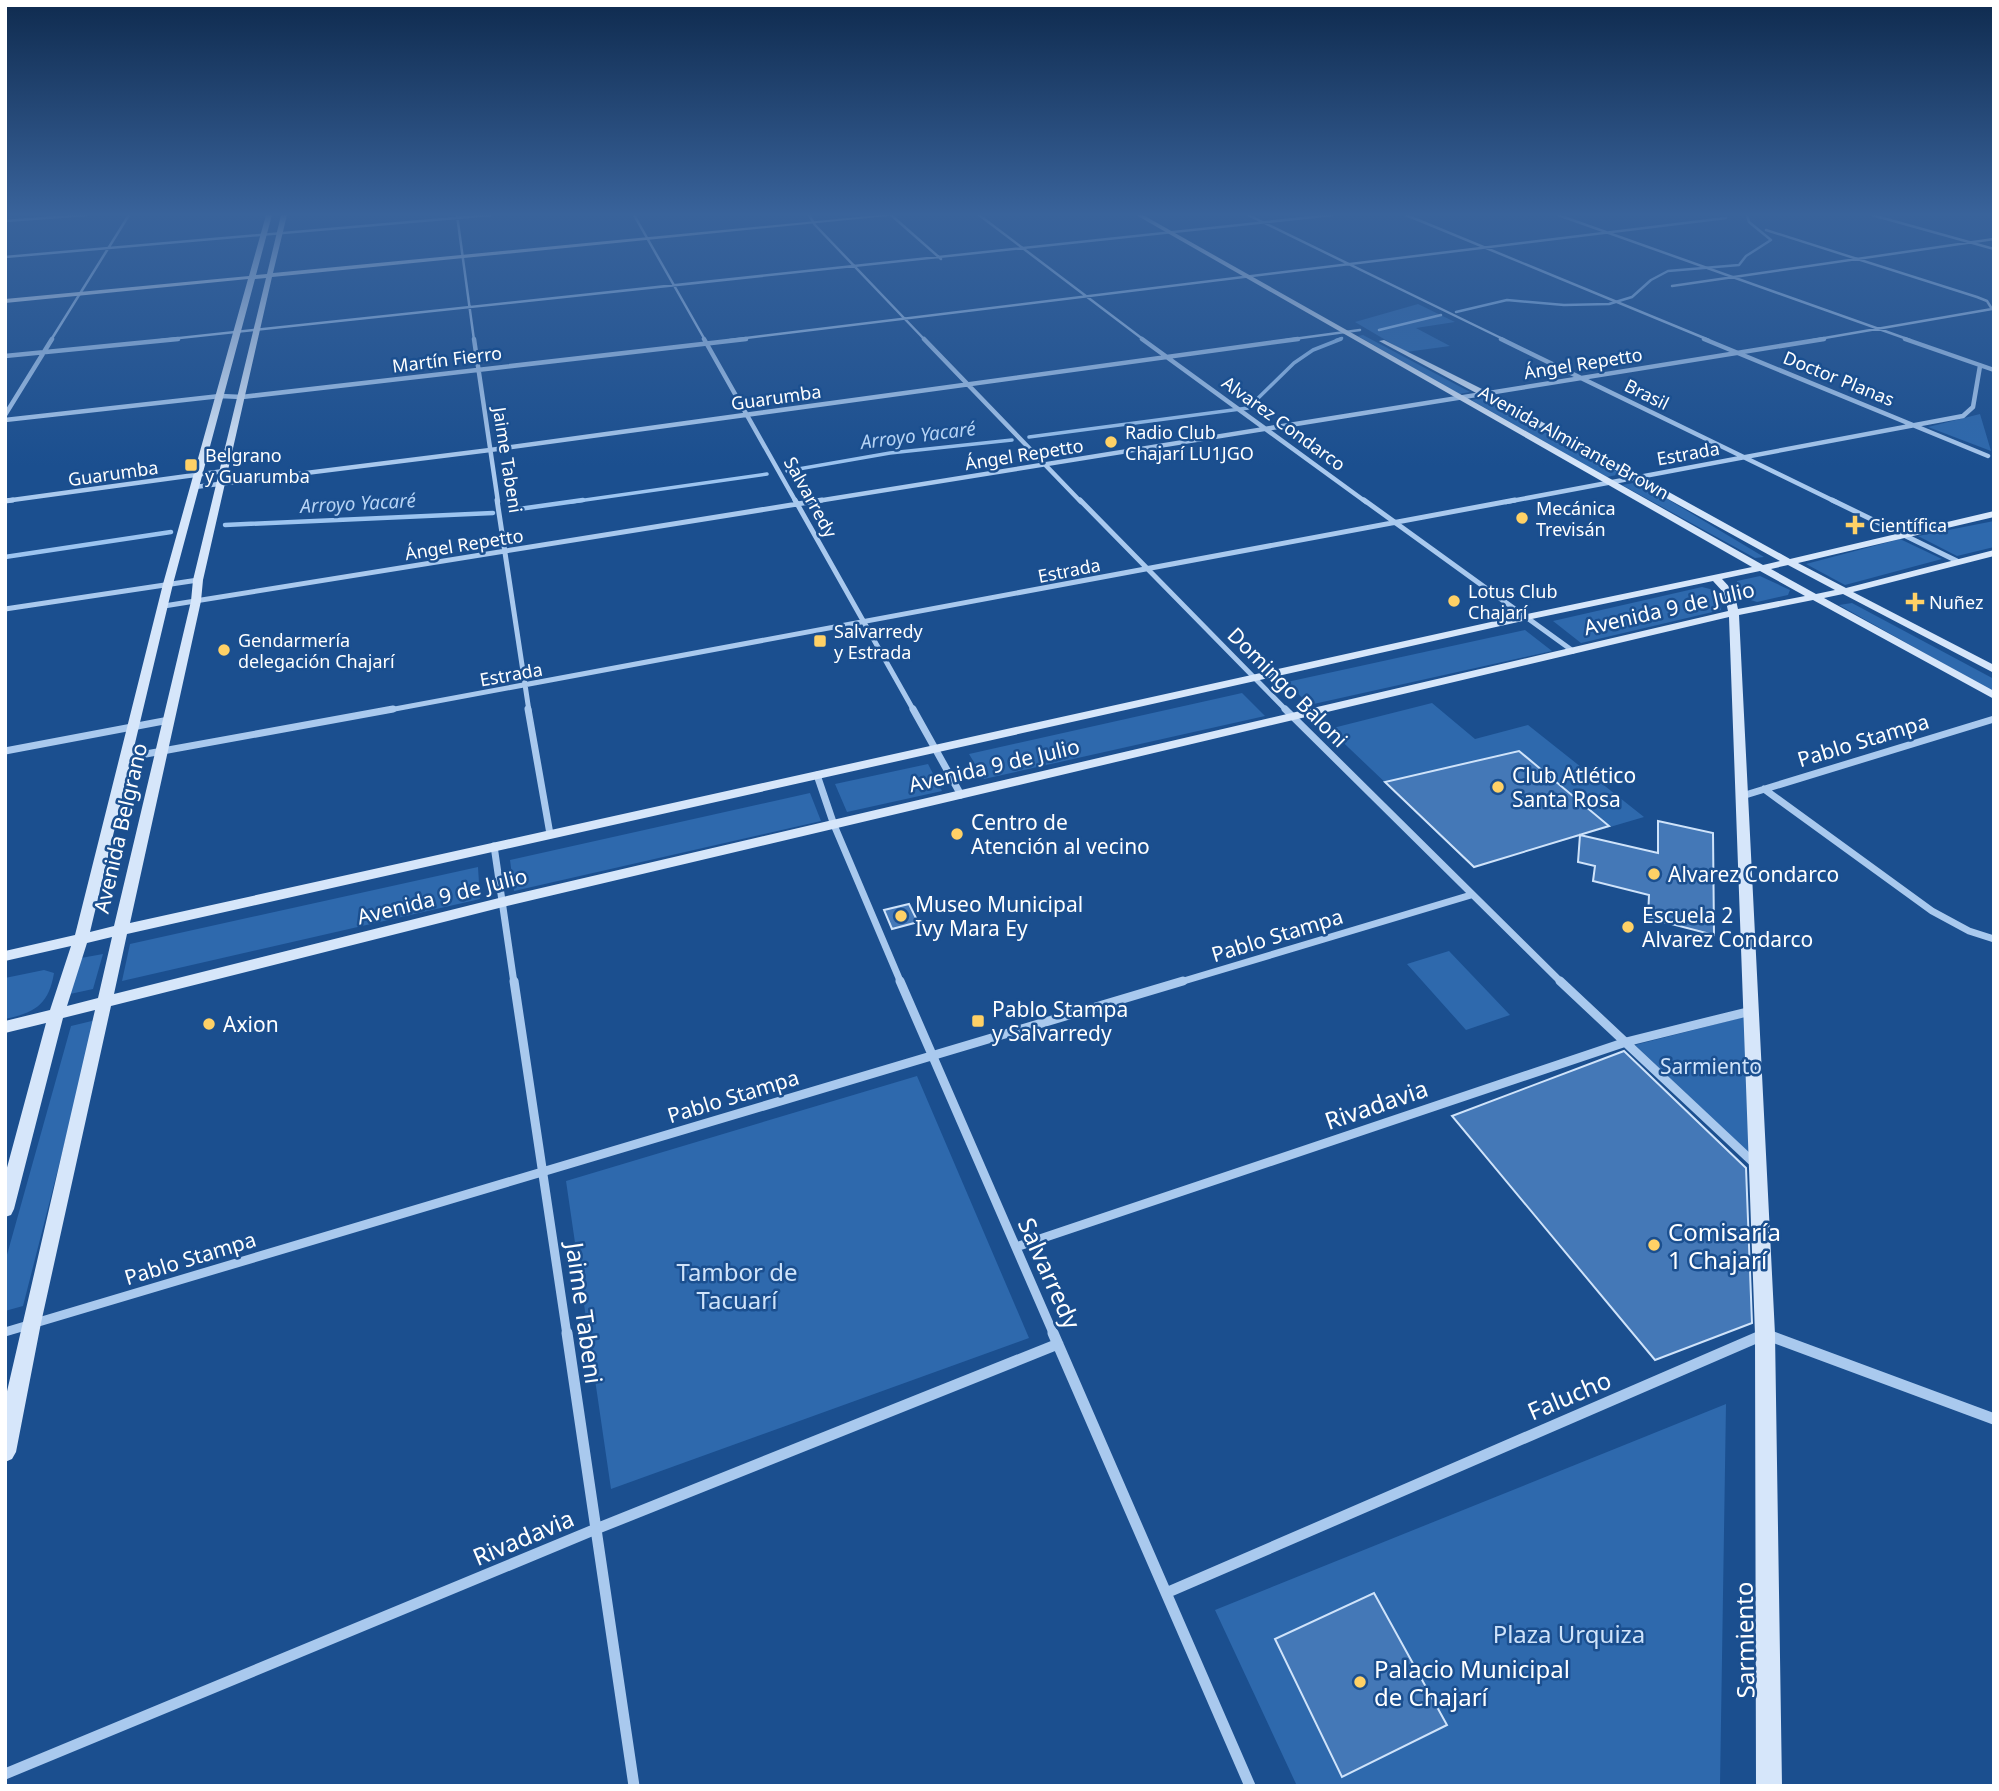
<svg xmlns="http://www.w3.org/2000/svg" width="1999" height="1791" font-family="'Noto Sans',sans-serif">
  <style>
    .green { fill: #2e69ad }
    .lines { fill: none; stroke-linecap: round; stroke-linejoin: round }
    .stream-far2 { stroke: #9cc4f0; stroke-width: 2.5 }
    .stream-far1 { stroke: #9cc4f0; stroke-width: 3.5 }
    .stream { stroke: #9cc4f0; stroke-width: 4.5 }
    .building { fill: #4478b7; stroke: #cfe3fa; stroke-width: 2 }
    .street-far5 { stroke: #a9c9ee; stroke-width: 2.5 }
    .street-far4 { stroke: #a9c9ee; stroke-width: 4.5 }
    .street-far3 { stroke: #a9c9ee; stroke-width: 5 }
    .street-far2 { stroke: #a9c9ee; stroke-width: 7 }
    .street-far1 { stroke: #a9c9ee; stroke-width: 9 }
    .street { stroke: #a9c9ee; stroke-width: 11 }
    .secondary { fill: #d6e6fa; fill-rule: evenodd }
    .poi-dot { fill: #ffd166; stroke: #1b4f8f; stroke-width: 2.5 }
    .labels { text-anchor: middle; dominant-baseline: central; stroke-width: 5; stroke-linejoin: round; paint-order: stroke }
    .far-street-label { font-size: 18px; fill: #fff; stroke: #1b4f8f }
    .far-poi-label { font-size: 18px; fill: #fff; stroke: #1b4f8f; text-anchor: start }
    .far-water-label { font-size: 19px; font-style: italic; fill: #b5d3f5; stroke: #1b4f8f }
    .street-label { font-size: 21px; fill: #fff; stroke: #1b4f8f }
    .poi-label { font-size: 21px; fill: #fff; stroke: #1b4f8f; text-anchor: start }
    .park-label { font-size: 21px; fill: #cfe3fa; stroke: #1b4f8f }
    .near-street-label { font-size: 24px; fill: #fff; stroke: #1b4f8f }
    .near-poi-label { font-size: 24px; fill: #fff; stroke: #1b4f8f; text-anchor: start }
    .near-park-label { font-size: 24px; fill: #cfe3fa; stroke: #1b4f8f }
  </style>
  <rect width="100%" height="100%" fill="#1b4f8f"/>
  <path class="green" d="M1418,304L1455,322L1416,328L1450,346L1406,352L1355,322Z
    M1363,335L1470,392L1459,394L1358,336Z
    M1484,398L1621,474L1607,477L1471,400Z
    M1980,414L1991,451L1928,427Z
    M1639,482L1764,557L1755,558L1622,485Z
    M1994,521V547L1957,556L1918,536Z
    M1900,539L1942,559L1845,585L1806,564Z
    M1760,576L1790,590L1788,595L1757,602L1738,596L1737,581Z
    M1702,587L1714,590L1722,596L1721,610L1581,643L1553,621Z
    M1852,603L1994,679V692L1839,605Z
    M1525,630L1552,651L1309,705L1287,682Z
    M1242,693L1265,716L984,779L969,754Z
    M1432,703L1475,739L1528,725L1644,817L1474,867L1329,729Z
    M928,764L942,791L847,812L835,784Z
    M810,793L821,821L514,891L510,860Z
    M478,867L480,899L122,981L130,944Z
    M1449,951L1510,1015L1466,1030L1407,964Z
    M103,954L93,989L70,994L81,958Z
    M44,970L54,973C49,1004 35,1013 5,1019V978Z
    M1748,1016L1754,1158L1635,1045Z
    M96,1020L23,1306L5,1311V1262L71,1026Z
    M917,1076L1029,1338L611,1489L566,1181Z
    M1726,1404L1720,1786H1297L1215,1610Z"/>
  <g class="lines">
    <path class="stream-far2" d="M1456,312L1507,300L1564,305L1609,304L1632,297L1651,280L1668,271L1739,265L1746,256L1771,240L1749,222L1747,215
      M1379,330L1441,315
      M1336,340L1342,338"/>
    <path class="stream-far1" d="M1029,437L1248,408L1294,363L1313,350L1341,339
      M787,471L890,453L1012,440
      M571,502L767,474"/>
    <path class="stream" d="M512,510L583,500
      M225,525L493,513
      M5,557L171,532"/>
  </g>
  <path class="building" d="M1519,751L1609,826L1474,867L1385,782Z
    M1658,821L1713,833L1714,935L1648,918L1649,895L1593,881L1595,866L1578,862L1580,835L1658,853Z
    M909,904L918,922L892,929L884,910Z
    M1624,1051L1746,1168L1752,1323L1655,1360L1452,1116Z
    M1374,1593L1447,1725L1342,1777L1275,1639Z"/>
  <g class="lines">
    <path class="street-far5" d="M457,215L474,340
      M634,215L705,340
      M809,215L815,225L925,340
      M891,215L941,259
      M979,215L1144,340
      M1248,215L1505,340
      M1406,215L1709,340
      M1558,215L1910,340
      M1872,215L1994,249
      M5,221L86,215
      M1766,230L1977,297L1987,301L1992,309L1813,340
      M5,257L491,215
      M1672,286L1994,239
      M51,340L129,215
      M161,340L1332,215
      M730,340L1726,218
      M1286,340L1360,330"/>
    <path class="street-far4" d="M474,339L498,502
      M704,339L796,502
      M924,339L1081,502
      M1142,339L1366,502
      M1501,339L1836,502
      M1704,339L1988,456
      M1905,339L1994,370
      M5,356L178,339
      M5,415L52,339
      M5,420L220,396L242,397L746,339
      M195,487L490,450L1298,339
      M5,501L224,471
      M811,502L1824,339
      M1506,502L1963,416L1973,407L1980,366"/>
    <path class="street-far3" d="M497,500L529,711
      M795,500L914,711
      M1080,500L1287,711
      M1364,500L1573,651
      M1832,500L1957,561
      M5,501L13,500
      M164,606L822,500
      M5,609L198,580
      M384,711L1515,500"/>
    <path class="street-far2" d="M528,709L550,834
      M913,709L961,795
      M1285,709L1562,983
      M5,751L169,720
      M124,758L393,709
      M817,775L834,825L901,983
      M1764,789L1932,911L1969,931L1994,939
      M1742,796L1994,719
      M494,846L514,983
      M1177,983L1471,895"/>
    <path class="street-far1" d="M514,981L567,1335
      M900,981L1054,1335
      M1560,981L1754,1163
      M1016,1247L1626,1042L1751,1011
      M5,1332L1183,981
      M1763,1335H1768"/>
    <path class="street" d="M567,1333L634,1786
      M1053,1333L1250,1786
      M1166,1593L1765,1334L1994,1419
      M5,1774L596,1529L1058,1344"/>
    <path class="secondary" d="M266,215H272L256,275L267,274L281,215H287L273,273L879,215H898L272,277L203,580L201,601L130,923L1527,614L1752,567L1136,215H1143L1763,565L1780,561L1480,395L1379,341L1384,340L1486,391L1790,559L1994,511V517L1798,563L1846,588L1994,550V556L1853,592L1994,665V673L1843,594L1824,598L1994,691V699L1813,600L1739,615L1775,1334L1782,1786H1756L1755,1334L1729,617L503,907L111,1006L41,1323L16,1452L12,1459L5,1462V1400L95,1010L63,1018L14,1209L11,1215L5,1217V1175L46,1023L5,1033V1021L50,1010L71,946L5,961V951L75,935L163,584L248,279L5,303V299L249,276ZM266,278L193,580L191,601L114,926L90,932L173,584L255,279ZM1788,565L1835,590L1816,594L1771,569ZM1760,571L1805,596L1738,609L1734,592L1722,579ZM1713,581L1724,593L1728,611L503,897L114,994L127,934L1527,620ZM112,937L98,998L67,1006L87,943Z"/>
  </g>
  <linearGradient id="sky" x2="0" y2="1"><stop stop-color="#0f2b4f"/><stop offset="0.46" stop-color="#39639b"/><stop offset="1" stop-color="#39639b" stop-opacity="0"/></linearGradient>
  <rect width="1999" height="466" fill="url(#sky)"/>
  <g class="poi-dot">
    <circle cx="1111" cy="442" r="7"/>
    <rect x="184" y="458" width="14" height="14" rx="3.5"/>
    <circle cx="1522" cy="518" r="7"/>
    <path d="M1851.5 514.5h7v7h7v7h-7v7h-7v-7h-7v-7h7z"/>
    <circle cx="1454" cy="601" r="7"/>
    <path d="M1911.5 591.5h7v7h7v7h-7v7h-7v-7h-7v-7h7z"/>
    <rect x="813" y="634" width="14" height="14" rx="3.5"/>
    <circle cx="224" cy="650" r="7"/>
    <circle cx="1498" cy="787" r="7"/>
    <circle cx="957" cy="834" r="7"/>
    <circle cx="1654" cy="874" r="7"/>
    <circle cx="901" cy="916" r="7"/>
    <circle cx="1628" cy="927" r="7"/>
    <rect x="971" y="1014" width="14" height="14" rx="3.5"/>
    <circle cx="209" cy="1024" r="7"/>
    <circle cx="1654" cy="1245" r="7"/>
    <circle cx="1360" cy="1682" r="7"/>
  </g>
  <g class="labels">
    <g class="far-street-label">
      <text transform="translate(447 359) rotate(-7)">Martín Fierro</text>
      <text transform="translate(1583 363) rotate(-9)">Ángel Repetto</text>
      <text transform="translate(1839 378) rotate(22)">Doctor Planas</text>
      <text transform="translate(1647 394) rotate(26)">Brasil</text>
      <text transform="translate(776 397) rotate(-8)">Guarumba</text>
      <text transform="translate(1284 423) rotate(36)">Alvarez Condarco</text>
      <text transform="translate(1574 442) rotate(29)">Avenida Almirante Brown</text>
      <text transform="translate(1688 453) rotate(-10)">Estrada</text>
      <text transform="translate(1024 454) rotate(-9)">Ángel Repetto</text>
      <text transform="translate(508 460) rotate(81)">Jaime Tabeni</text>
      <text transform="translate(113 473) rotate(-8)">Guarumba</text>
      <text transform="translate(811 497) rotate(61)">Salvarredy</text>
      <text transform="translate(464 544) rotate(-9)">Ángel Repetto</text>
      <text transform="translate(1069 570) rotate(-11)">Estrada</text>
      <text transform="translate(511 674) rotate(-10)">Estrada</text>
    </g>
    <g class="far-poi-label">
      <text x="1125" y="432">Radio Club<tspan x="1125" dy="21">Chajarí LU1JGO</tspan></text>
      <text x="205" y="455">Belgrano<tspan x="205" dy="21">y Guarumba</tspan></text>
      <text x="1536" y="508">Mecánica<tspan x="1536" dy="21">Trevisán</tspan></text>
      <text x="1869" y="525">Científica</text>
      <text x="1468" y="591">Lotus Club<tspan x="1468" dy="21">Chajarí</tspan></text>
      <text x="1929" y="602">Nuñez</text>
      <text x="834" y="631">Salvarredy<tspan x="834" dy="21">y Estrada</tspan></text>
      <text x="238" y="640">Gendarmería<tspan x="238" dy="21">delegación Chajarí</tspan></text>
    </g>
    <g class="far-water-label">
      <text transform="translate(918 435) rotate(-7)">Arroyo Yacaré</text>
      <text transform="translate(358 503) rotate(-3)">Arroyo Yacaré</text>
    </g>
    <g class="street-label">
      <text transform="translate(1669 608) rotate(-13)">Avenida 9 de Julio</text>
      <text transform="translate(1288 687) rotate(45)">Domingo Baloni</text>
      <text transform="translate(1863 740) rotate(-17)">Pablo Stampa</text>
      <text transform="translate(994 765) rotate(-13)">Avenida 9 de Julio</text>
      <text transform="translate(120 828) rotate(-77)">Avenida Belgrano</text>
      <text transform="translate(442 896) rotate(-14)">Avenida 9 de Julio</text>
      <text transform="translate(1277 935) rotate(-17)">Pablo Stampa</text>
      <text transform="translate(733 1096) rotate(-17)">Pablo Stampa</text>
      <text transform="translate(190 1258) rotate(-17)">Pablo Stampa</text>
    </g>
    <g class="poi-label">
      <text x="1512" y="775">Club Atlético<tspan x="1512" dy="24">Santa Rosa</tspan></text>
      <text x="971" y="822">Centro de<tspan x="971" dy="24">Atención al vecino</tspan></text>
      <text x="1668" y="874">Alvarez Condarco</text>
      <text x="915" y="904">Museo Municipal<tspan x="915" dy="24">Ivy Mara Ey</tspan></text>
      <text x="1642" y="915">Escuela 2<tspan x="1642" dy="24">Alvarez Condarco</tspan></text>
      <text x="992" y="1009">Pablo Stampa<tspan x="992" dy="24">y Salvarredy</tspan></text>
      <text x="223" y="1024">Axion</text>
    </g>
    <g class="park-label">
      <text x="1711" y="1066">Sarmiento</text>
    </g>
    <g class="near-street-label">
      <text transform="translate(1376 1104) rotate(-19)">Rivadavia</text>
      <text transform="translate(1050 1273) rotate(66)">Salvarredy</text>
      <text transform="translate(585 1313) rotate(82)">Jaime Tabeni</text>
      <text transform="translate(1569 1395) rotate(-23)">Falucho</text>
      <text transform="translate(523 1537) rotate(-23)">Rivadavia</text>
      <text transform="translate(1744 1640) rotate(-91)">Sarmiento</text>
    </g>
    <g class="near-poi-label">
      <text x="1668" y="1231">Comisaría<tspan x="1668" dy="28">1 Chajarí</tspan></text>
      <text x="1374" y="1668">Palacio Municipal<tspan x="1374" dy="28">de Chajarí</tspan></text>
    </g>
    <g class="near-park-label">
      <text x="737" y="1271">Tambor de<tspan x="737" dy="28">Tacuarí</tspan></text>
      <text x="1569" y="1633">Plaza Urquiza</text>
    </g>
  </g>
  <rect width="1999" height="1791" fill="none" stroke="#ffffff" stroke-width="14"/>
</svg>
